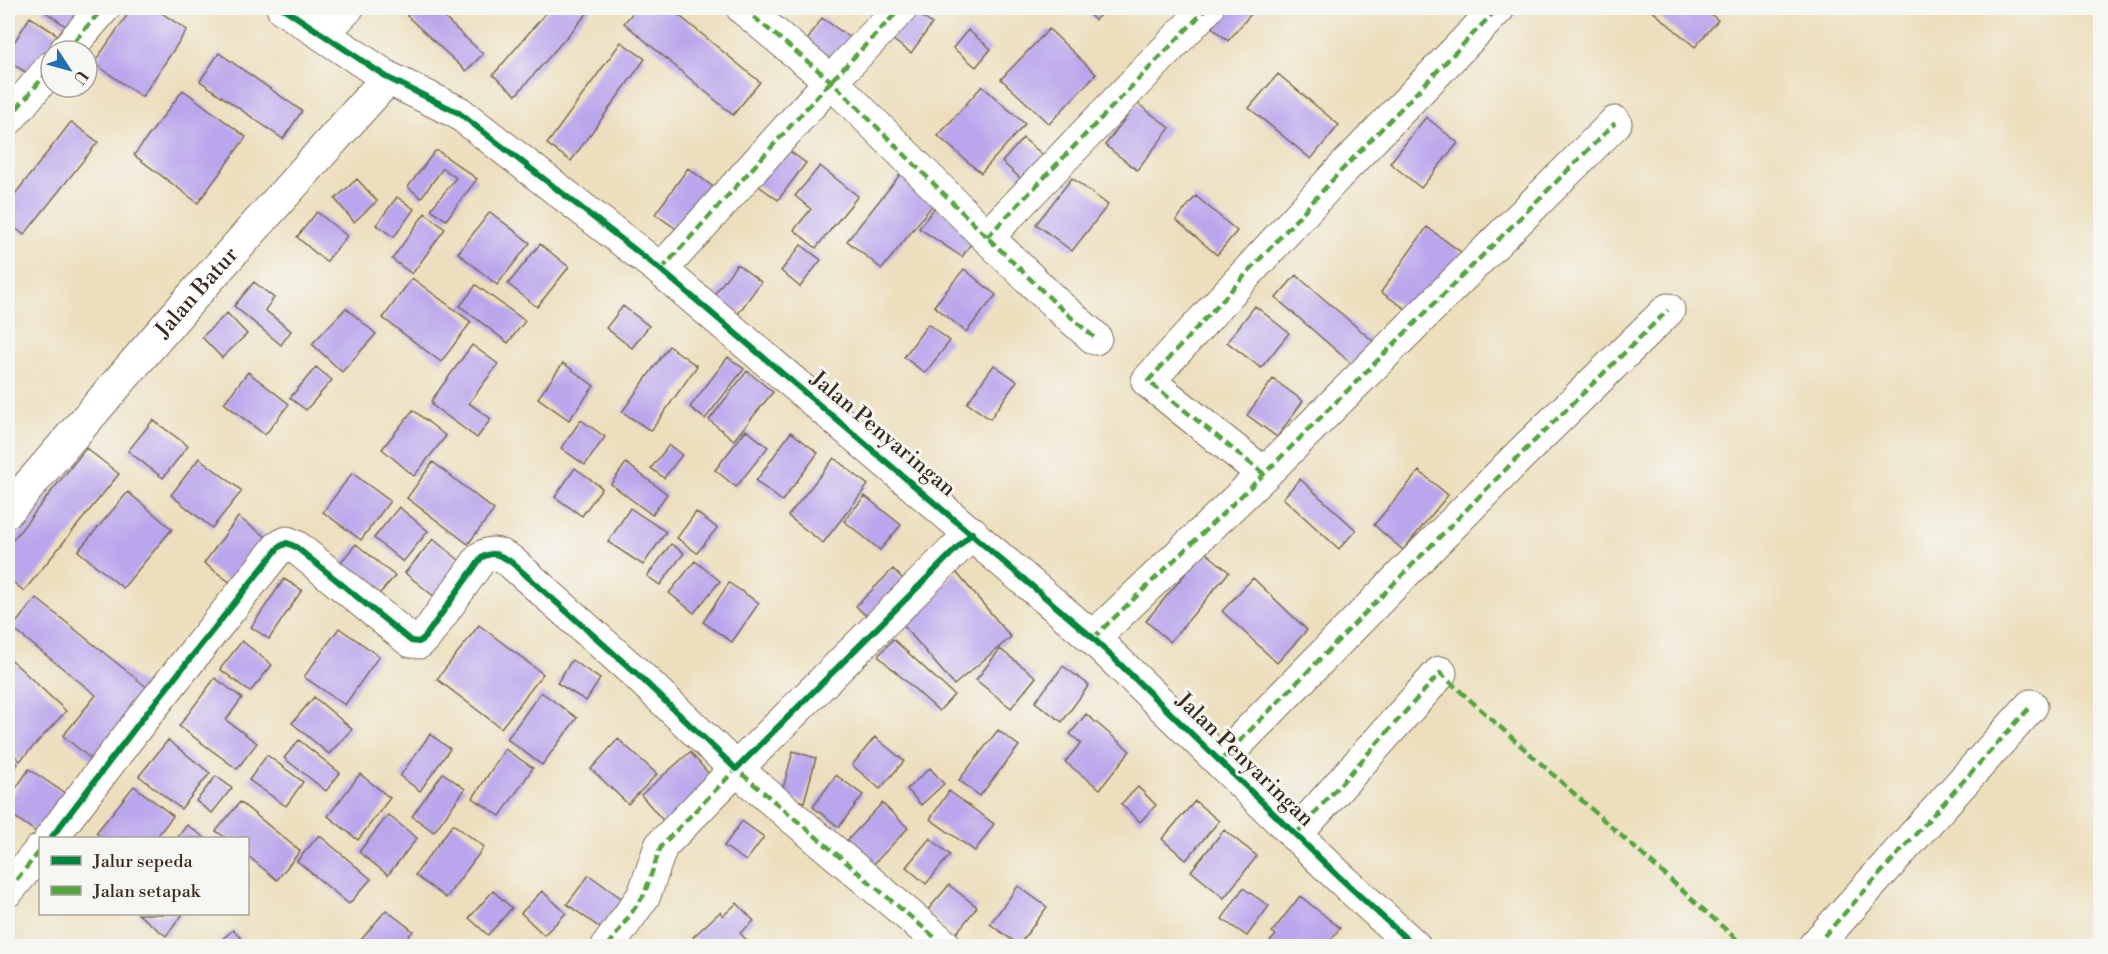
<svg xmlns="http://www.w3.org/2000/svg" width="2108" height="954" font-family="'Libre Bodoni',serif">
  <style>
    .building { fill: #baa6ec }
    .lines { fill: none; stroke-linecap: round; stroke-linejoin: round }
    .street-casing { stroke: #796956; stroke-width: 35 }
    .street { stroke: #fff; stroke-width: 33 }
    .quiet { stroke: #54a441; stroke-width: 4.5; stroke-dasharray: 9 4.5; stroke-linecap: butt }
    .cycleway-casing { stroke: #f6f6f2; stroke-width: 10 }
    .cycleway { stroke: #00873e; stroke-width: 6 }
    .labels { text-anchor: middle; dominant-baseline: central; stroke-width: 6; stroke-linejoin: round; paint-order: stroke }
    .street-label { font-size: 22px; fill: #3b2a1e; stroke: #f6f6f2 }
  </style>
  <rect width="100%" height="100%" fill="#f6f6f2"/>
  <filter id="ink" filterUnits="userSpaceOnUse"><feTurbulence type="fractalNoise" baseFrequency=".0167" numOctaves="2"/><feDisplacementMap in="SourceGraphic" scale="12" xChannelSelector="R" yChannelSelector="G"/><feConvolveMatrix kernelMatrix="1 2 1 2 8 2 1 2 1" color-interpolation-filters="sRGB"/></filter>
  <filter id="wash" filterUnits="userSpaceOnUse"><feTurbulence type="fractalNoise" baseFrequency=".008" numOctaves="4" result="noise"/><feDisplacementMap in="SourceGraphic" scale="24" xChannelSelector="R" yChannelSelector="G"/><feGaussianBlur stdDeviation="1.35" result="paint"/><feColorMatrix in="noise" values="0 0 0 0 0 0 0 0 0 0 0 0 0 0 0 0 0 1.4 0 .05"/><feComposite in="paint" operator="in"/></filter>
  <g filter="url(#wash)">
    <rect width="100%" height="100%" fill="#eddfbd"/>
    <g id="blocks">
      <path class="building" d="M40,8H86L70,29Z
        M132,8H154L187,30L142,97L94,63Z
        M414,8H434L483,54L466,71L407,16Z
        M550,8H592L516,95L493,75Z
        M637,8H670L760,82L733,115L624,23Z
        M1082,8H1107L1095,20Z
        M1219,8H1256L1228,41L1207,23Z
        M1649,8H1703L1718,20L1695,47Z
        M913,10L932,24L911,53L892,39Z
        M30,17L59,36L33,77L8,61V52Z
        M822,18L855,41L839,64L806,42Z
        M1049,29L1096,74L1049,124L1001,79Z
        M968,30L991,49L976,67L953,48Z
        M621,42L645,59L571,161L547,144Z
        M219,53L302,111L283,139L200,81Z
        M1278,74L1339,125L1311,159L1249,108Z
        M982,86L1025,124L981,173L938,136Z
        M183,90L246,137L198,203L134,155Z
        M1137,103L1170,128L1137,170L1105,145Z
        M1426,117L1458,143L1421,188L1390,163Z
        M71,122L98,142L24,235L8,222V203Z
        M1023,138L1049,160L1028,185L1002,162Z
        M784,147L806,163L778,200L756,184Z
        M435,151H438L477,179L446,220L431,209L456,178L443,168L421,198L408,187Z
        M820,166L858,196L816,248L794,230L811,209L795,196Z
        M688,168L717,190L685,235L655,214Z
        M903,171L938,198L882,269L847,241Z
        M1072,178L1108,205L1072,251L1036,224Z
        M357,179L377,201L354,222L335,199Z
        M1196,196L1237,231L1217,255L1176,220Z
        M397,197L414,209L394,237L376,225Z
        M935,207L977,235L962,257L919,228Z
        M317,212L347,236L326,262L297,237Z
        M490,212L530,243L497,285L458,253Z
        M425,213L445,229L412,274L392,259Z
        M1427,227L1462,253L1416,316L1381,292Z
        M540,244L569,267L537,307L508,284Z
        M801,245L821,260L800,287L781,271Z
        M737,264L761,282L738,314L713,296Z
        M964,269L996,295L966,332L934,306Z
        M1296,275L1374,342L1354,366L1276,298Z
        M412,278L471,322L441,362L383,318Z
        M254,282L274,298L265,310L291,331L281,345L234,306Z
        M476,285L525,321L508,343L460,306Z
        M623,306L649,326L632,348L606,328Z
        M1255,306L1289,333L1261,368L1227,342Z
        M346,308L376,334L342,372L312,344Z
        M227,313L247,334L222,358L202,337Z
        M928,324L950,341L925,373L904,357Z
        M472,345L498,364L469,403L491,419L477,438L432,405L433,403L431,401Z
        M669,346L697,366L651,431L622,412Z
        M728,357L744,369L705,419L690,407Z
        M563,363L594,386L569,420L538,398Z
        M994,365L1017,381L990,419L967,403Z
        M316,367L332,380L306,410L290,398Z
        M747,371L773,392L734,440L709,420Z
        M248,372L289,404L265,435L224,403Z
        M1273,379L1303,401L1277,437L1247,415Z
        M413,410L446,436L414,476L382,449Z
        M153,420L188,446L163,478L128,451Z
        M581,420L605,437L585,465L561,448Z
        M746,430L768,447L736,487L715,470Z
        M791,432L818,453L782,501L756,481Z
        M669,445L682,455L664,478L651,468Z
        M86,448L119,474L24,591L8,578V546Z
        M199,458L242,491L212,528L171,495Z
        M834,458L868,485L823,543L788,516Z
        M433,462L494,510L468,544L407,498Z
        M626,463L667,494L652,515L611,484Z
        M575,468L602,488L582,516L555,497Z
        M1419,471L1448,495L1403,550L1374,525Z
        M352,473L390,501L361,540L323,512Z
        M1300,479L1356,530L1339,549L1283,498Z
        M128,492L172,529L123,588L78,551Z
        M865,496L901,525L880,550L844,521Z
        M399,507L428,531L403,562L374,538Z
        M630,508L666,532L643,565L608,542Z
        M696,512L717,528L697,553L677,538Z
        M238,517L269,539L235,586L204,563Z
        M433,539L469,568L441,602L405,573Z
        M356,544L395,576L373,601L334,570Z
        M671,544L684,553L660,585L647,576Z
        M1204,551L1229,572L1170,642L1146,621Z
        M695,561L720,581L694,613L669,593Z
        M893,569L908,584L872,622L856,606Z
        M956,572L1011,637L954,685L899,620Z
        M1253,578L1307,630L1277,663L1222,611Z
        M284,579L302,590L269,639L251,627Z
        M729,583L759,603L732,642L703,622Z
        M36,598L154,693L96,763L63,736L96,695L12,628Z
        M479,625L543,674L501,728L437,679Z
        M339,628L379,656L345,705L304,677Z
        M893,639L954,695L939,711L878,656Z
        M242,641L272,665L250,692L220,669Z
        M1000,649L1036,677L1011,708L976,680Z
        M8,657L66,711L20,761L8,749Z
        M572,660L600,679L586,701L557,683Z
        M1063,666L1089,685L1062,722L1035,702Z
        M215,678L242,698L226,720L257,743L237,769L179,726Z
        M541,692L577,718L542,765L507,739Z
        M314,697L352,729L329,754L292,723Z
        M1086,714L1130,751L1100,789L1065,762L1081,743L1070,734Z
        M998,730L1019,746L980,796L959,780Z
        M430,734L450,749L420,791L400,776Z
        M875,737L904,761L880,789L852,765Z
        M618,739L657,774L628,804L591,769Z
        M168,740L210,773L181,809L139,776Z
        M299,740L340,773L326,791L284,758Z
        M505,749L533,768L500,816L473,798Z
        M793,751L816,758L804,802L781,796Z
        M690,752L715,781L666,824L641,795Z
        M267,755L303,782L286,806L249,780Z
        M8,756L18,764L8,777Z
        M930,768L944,784L921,805L907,789Z
        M29,769L66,794L39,834L8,812V800Z
        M443,773L465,789L434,832L412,816Z
        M360,774L390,798L358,840L328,816Z
        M836,775L863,795L839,827L813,807Z
        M216,776L232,788L212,813L196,801Z
        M134,786L173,816L156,838H102L96,833Z
        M1138,787L1156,805L1140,822L1121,804Z
        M949,791L994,824L975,851L930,819Z
        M1195,801L1219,821L1186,860L1162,839Z
        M240,802L300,851L277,880L248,856V838H226L216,831Z
        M882,803L908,828L870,868L844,844Z
        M388,815L417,838L388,875L359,852Z
        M742,821L764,837L746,861L724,846Z
        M453,824L484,847L446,898L415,875Z
        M187,825L205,838H177Z
        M1224,830L1257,856L1224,898L1191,871Z
        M319,835L371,879L349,904L297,861Z
        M930,838L950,855L926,884L906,867Z
        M589,875L625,901L603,930L567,904Z
        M949,885L977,907L955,935L926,912Z
        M1018,886L1047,907L1019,945L990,924Z
        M1243,888L1269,906L1247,936L1222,919Z
        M493,891L512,908L488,935L469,918Z
        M542,891L566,913L544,935L521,913Z
        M1300,896L1340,928L1326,946H1266L1276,935L1272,932Z
        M737,903L754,921L740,933L752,946H701L693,937L720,912L723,916Z
        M386,910L413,931L401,946H356Z
        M138,914H183L166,936Z
        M233,930L248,946H214Z"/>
    </g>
  </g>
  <g filter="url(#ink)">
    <use href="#blocks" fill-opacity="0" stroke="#796956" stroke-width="1.5"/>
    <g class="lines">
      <g class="street-casing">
        <g id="street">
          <path d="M283,8L388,78L459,113L661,270L1093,638L1336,874L1414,946"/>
          <path d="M743,8L831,81L987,237L1056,304L1095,338"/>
          <path d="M323,33L347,8"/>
          <path d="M66,51L103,8"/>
          <path d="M8,119L51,68"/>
          <path d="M987,237L1207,8"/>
          <path d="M661,270L831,81L901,8"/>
          <path d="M1264,474L1148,381L1337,175L1498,8"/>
          <path id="s1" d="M8,510L192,297L388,78"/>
          <path d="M1093,638L1264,474L1615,123"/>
          <path d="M1220,761L1515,460L1668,310"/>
          <path d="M1295,835L1440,673"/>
          <path d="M51,838L142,719L279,547L287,543L296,547L411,641L419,642L425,637L481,558C493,551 498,554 510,561L639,676L736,769L972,533"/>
          <path d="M8,890L40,851"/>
          <path d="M608,946L644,895L661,846L736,769L945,946"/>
          <path d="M1815,946L2031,706"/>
        </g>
      </g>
      <use href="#street" class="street"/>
      <path class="quiet" d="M743,8L831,81L987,237L1056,304L1095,338
        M66,51L103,8
        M8,119L51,68
        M987,237L1207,8
        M661,270L831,81L901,8
        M1264,474L1148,381L1337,175L1498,8
        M1093,638L1264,474L1615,123
        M1220,761L1515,460L1668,310
        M1295,835L1440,673L1744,946
        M8,890L40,851
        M608,946L644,895L661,846L736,769L945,946
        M1815,946L2031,706"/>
      <g class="cycleway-casing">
        <path id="cycleway" d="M283,8L388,78L459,113L661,270L1093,638L1336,874L1414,946
          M51,838L142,719L279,547L287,543L296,547L411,641L419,642L425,637L481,558C493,551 498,554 510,561L639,676L736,769L972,533"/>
      </g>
      <use href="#cycleway" class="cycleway"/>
    </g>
  </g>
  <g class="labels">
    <g class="street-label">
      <text stroke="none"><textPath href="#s1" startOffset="288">Jalan Batur</textPath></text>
      <text transform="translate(883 434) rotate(40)">Jalan Penyaringan</text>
      <text transform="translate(1245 760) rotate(44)">Jalan Penyaringan</text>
    </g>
  </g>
  <rect width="2108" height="954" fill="none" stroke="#f6f6f2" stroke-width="30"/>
  <rect x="39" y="837" width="210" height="78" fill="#f6f6f2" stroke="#aba49d" stroke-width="1.5"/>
  <rect x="51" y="856" width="30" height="9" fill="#00873e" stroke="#aba49d" stroke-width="1.5"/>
  <text x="93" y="867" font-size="18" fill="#3b2a1e">Jalur sepeda</text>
  <rect x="51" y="886" width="30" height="9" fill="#54a441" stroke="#aba49d" stroke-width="1.5"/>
  <text x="93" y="897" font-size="18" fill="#3b2a1e">Jalan setapak</text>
  <g transform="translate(69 69) rotate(126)"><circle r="28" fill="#f6f6f2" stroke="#aba49d" stroke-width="1.5"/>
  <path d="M0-4.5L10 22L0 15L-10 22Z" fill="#1f6fb2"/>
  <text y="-9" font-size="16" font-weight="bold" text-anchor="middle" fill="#3b2a1e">U</text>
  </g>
</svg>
